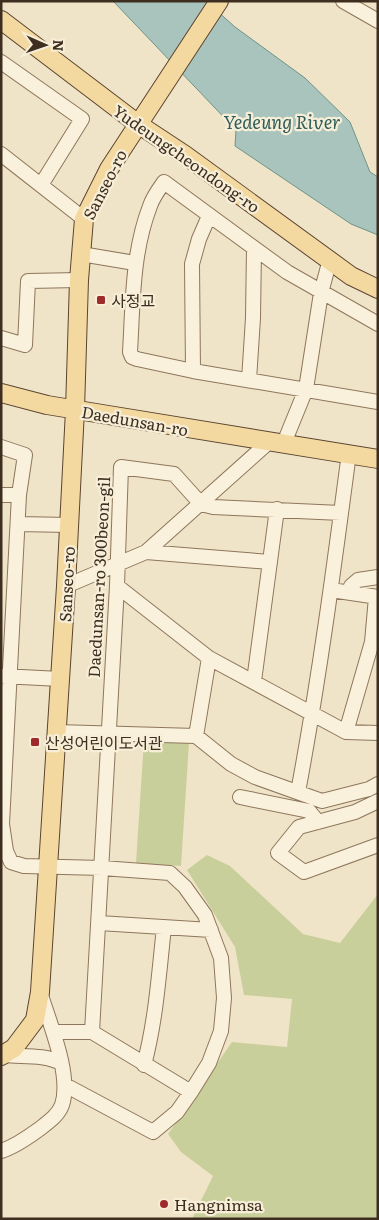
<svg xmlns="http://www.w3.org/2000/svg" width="379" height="1220" font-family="Literata,'Noto Sans KR',serif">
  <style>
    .green { fill: #c9cf9b }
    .water { fill: #a9c4bc; stroke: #6f938a }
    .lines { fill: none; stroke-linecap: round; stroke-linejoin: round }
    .minor-casing { stroke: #8d765c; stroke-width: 16 }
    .major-casing { stroke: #5b4430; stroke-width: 20 }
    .minor { stroke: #faf1dc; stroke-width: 14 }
    .major { stroke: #f3d9a0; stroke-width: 18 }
    .poi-dot { fill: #9e2a2b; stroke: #f7eed8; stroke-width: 2 }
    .labels { text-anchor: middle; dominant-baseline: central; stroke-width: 4.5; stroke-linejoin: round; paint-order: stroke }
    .street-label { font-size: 16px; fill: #3d2e20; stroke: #f7eed8 }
    .poi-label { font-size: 16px; fill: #3d2e20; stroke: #f7eed8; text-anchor: start }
    .water-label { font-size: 18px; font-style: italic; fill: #2f5d5a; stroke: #f7eed8 }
  </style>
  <rect width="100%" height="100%" fill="#f0e4c8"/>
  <path class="green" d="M144,740L189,743L181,866L136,863Z
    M207,855L230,866L303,934L340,943L378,894V1219H192L213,1176L181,1152L168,1134L232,1042L287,1047L292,999L244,995L235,947L187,870Z"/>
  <path class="water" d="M113,1H206L235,27L305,78L350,122L370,172L378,177V235L351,224L235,146L236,130Z"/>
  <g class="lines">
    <g class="minor-casing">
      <path id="minor" d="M343,1L378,21
        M1,62L82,119L41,185
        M1,154L84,219
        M81,254L135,263
        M378,324L287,272L164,182C159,189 153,197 150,206C132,253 133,302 130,352L132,357L137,359L193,371L378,402
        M1,338L25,345L28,281L79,280
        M193,371L192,264L199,239L209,216
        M249,380L253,318L254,248
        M284,443L306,389L321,293L330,259
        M1,447L25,455L19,495L2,824L6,851L11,862L24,866L102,868L170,873L185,887L205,915L221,958L224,998L221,1031L209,1063L191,1092L177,1112L153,1132L65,1085
        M1,495H19
        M18,524L69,525
        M146,552L270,562
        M66,586L146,552L270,441
        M117,586L209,658L346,732L378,733
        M351,586L358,580L378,577
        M331,590L378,597
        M2,676L60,679
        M254,681L277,509
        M56,732L196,736L231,764L255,777L322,801L369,789L378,784
        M346,732L372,642L376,597
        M196,736L209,658
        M298,792C319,680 334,567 349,453
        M240,797L309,811L318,822
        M378,801L355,812L299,827L278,853L304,872L378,845
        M99,923L211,930
        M55,1032H92
        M92,1032L117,586L121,467L174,474L201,504L213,507L341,513
        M92,1032L191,1092
        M4,1055C23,1057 44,1054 61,1063
        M144,1065C156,1020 159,973 164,927
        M1,1151C14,1147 27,1138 38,1130C47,1123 58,1116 62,1105C72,1075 49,1022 40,992"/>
    </g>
    <g class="major-casing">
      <path id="major" d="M1,20L138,124L185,155L351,276L378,289
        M1,393L47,405L378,459
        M1,1056L14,1048L35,1020L40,992L66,586L75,410L79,280L84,219L109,169L219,1"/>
    </g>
    <use href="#minor" class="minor"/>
    <use href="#major" class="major"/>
  </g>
  <g class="poi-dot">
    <rect x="96" y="295" width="10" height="10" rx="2.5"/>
    <rect x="30" y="737" width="10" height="10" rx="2.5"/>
    <circle cx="164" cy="1204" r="5"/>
  </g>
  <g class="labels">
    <g class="street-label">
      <text transform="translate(187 158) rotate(35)">Yudeungcheondong-ro</text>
      <text transform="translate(104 184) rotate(-63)">Sanseo-ro</text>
      <text transform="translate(135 420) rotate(10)">Daedunsan-ro</text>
      <text transform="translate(98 577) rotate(-87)">Daedunsan-ro 300beon-gil</text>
      <text transform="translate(66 584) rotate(-87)">Sanseo-ro</text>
    </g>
    <g class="poi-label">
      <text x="111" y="300">사정교</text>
      <text x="45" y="742">산성어린이도서관</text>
      <text x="174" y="1204">Hangnimsa</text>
    </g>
    <g class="water-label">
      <text x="282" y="121">Yedeung River</text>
    </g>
  </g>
  <rect width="379" height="1220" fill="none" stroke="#3d2e20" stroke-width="5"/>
  <g transform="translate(45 45) rotate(92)" stroke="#f7eed8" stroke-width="4" paint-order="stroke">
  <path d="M0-4L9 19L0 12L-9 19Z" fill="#3d2e20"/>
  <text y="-8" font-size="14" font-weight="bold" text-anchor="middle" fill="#3d2e20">N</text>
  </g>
</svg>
